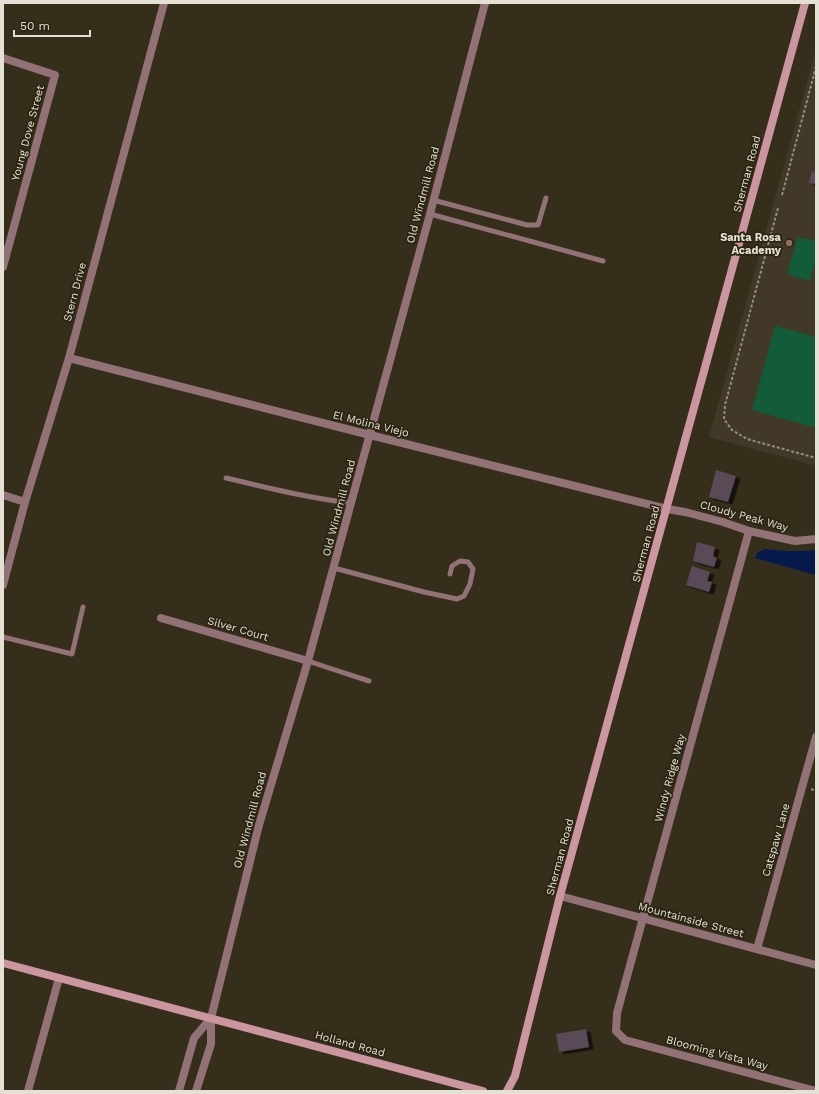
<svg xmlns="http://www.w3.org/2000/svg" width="819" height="1094" font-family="'Work Sans',sans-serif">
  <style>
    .education { fill: #413828 }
    .green { fill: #125c39 }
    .water { fill: #06194c }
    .building { fill: #5a4857; filter: url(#shadow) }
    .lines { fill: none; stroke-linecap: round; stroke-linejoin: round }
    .path { stroke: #938e7e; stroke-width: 2; stroke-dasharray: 3 2; stroke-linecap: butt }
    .lane { stroke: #927177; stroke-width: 5 }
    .street { stroke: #927177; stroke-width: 8 }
    .secondary { stroke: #cb96a0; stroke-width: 8 }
    .education-dot { fill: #8d6e63; stroke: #2b2411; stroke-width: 1.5 }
    .labels { text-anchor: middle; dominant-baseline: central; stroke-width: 3.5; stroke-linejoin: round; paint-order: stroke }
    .street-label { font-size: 11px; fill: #e4e0d4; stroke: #2b2411 }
    .poi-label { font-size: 11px; font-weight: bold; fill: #e4e0d4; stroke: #2b2411; text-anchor: end }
  </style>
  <defs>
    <filter id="shadow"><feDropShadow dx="4.5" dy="2.5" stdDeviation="0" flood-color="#0009"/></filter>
  </defs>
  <rect width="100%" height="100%" fill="#352e1b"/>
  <path class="education" d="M816,49V466L709,437Z"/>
  <path class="green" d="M798,237L816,241V259L810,281L787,274Z
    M775,326L816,337V428L752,410Z"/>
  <path class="water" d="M765,549C782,551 799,552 816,550V575L755,558L757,553Z"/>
  <path class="building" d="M812,171L816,172V184L809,183Z
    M716,470L736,476L728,502L709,497Z
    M697,542L715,547L713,556L717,558L714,567L693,561Z
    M692,566L710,572L707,581L712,582L709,592L686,585Z
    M586,1029L589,1047L559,1052L556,1034Z"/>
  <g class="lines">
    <path class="path" d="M782,195L816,67
      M778,208L725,405L724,419L732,430L747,439L816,458
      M811,789L816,791"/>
    <path class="lane" d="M433,200L527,225H538L546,198
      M430,214L603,261
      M226,478C268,488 309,498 351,503
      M334,568L424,592L457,599L464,596L470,584L473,569L468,562L460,561L452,566L450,574
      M3,637L72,654L83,607
      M308,661L326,667L369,681"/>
    <path class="street" d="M3,58L55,75L3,267
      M69,358L370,435L667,509L685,512L723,522L749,531L795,541L816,539
      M3,495L25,502
      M749,531L617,1013L616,1031L625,1040L816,1091
      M3,585L25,502L69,358L164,3
      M161,618L308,661
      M560,896L816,965
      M757,949L816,737
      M28,1091L59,978
      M179,1091L194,1038L211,1018
      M196,1091L211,1044V1018L259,825L308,661L351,503L430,214L485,3"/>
    <path class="secondary" d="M3,963L483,1091
      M507,1091L515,1076L560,896L805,3"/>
  </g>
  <circle class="education-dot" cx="789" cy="243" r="4"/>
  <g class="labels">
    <g class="street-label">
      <text transform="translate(28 133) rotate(-75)">Young Dove Street</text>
      <text transform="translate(747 174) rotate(-75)">Sherman Road</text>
      <text transform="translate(423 195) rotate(-75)">Old Windmill Road</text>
      <text transform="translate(75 292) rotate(-75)">Stern Drive</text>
      <text transform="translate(371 424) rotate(14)">El Molina Viejo</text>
      <text transform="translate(339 508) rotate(-75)">Old Windmill Road</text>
      <text transform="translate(744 516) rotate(15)">Cloudy Peak Way</text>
      <text transform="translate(646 544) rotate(-75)">Sherman Road</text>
      <text transform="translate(238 629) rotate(16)">Silver Court</text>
      <text transform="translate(670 778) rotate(-75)">Windy Ridge Way</text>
      <text transform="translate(250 820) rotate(-75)">Old Windmill Road</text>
      <text transform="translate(776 840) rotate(-74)">Catspaw Lane</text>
      <text transform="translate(560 857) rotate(-75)">Sherman Road</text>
      <text transform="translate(691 920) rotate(15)">Mountainside Street</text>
      <text transform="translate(350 1044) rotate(15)">Holland Road</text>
      <text transform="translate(717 1053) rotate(15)">Blooming Vista Way</text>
    </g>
    <g class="poi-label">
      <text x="781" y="237">Santa Rosa<tspan x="781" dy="13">Academy</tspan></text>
    </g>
  </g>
  <rect width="819" height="1094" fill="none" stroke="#e4e0d4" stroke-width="8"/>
  <path d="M14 30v6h76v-6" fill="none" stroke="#e4e0d4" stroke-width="2"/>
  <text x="20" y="30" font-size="12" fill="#e4e0d4" stroke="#2b2411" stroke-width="3" paint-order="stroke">50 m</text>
</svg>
